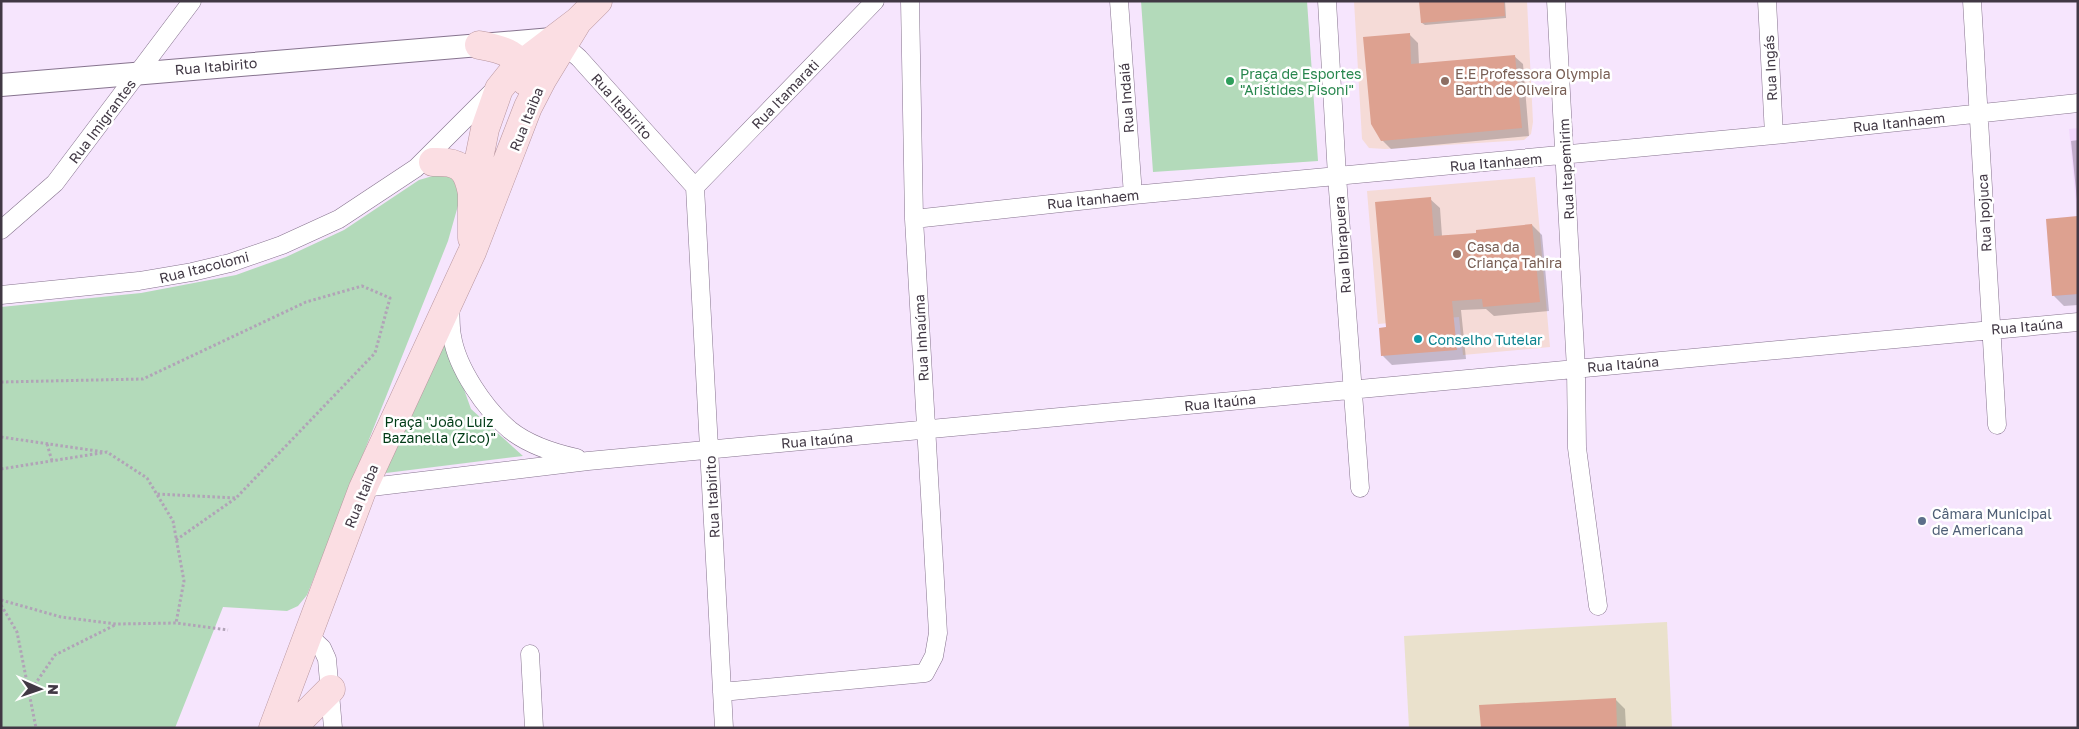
<svg xmlns="http://www.w3.org/2000/svg" width="2079" height="729" font-family="'Golos Text',sans-serif">
  <style>
    .built { fill: #f2d8fd }
    .industrial { fill: #eae1cc }
    .education { fill: #f5dbd7 }
    .green { fill: #b3daba }
    .shadow { fill: #0003 }
    .building { fill: #dda190 }
    .lines { fill: none; stroke-linecap: round; stroke-linejoin: round }
    .minor-casing { stroke: #86738e; stroke-width: 19 }
    .tertiary-casing { stroke: #86738e; stroke-width: 24 }
    .primary-casing { stroke: #b8969f; stroke-width: 29 }
    .path { stroke: #b1a3b7; stroke-width: 3; stroke-dasharray: 2.5 2.5; stroke-linecap: butt }
    .minor { stroke: #fff; stroke-width: 18 }
    .tertiary { stroke: #fff; stroke-width: 22 }
    .primary { stroke: #fbdee3; stroke-width: 28 }
    .leisure-dot { fill: #2e9e5b; stroke: #fff; stroke-width: 2 }
    .education-dot { fill: #8d6e63; stroke: #fff; stroke-width: 2 }
    .culture-dot { fill: #0f9aa8; stroke: #fff; stroke-width: 2 }
    .service-dot { fill: #5c6f8a; stroke: #fff; stroke-width: 2 }
    .labels { text-anchor: middle; dominant-baseline: central; stroke-width: 5; stroke-linejoin: round; paint-order: stroke }
    .street-label { font-size: 14px; fill: #413844; stroke: #fff }
    .leisure-label { font-size: 14px; fill: #27864d; stroke: #fff; text-anchor: start }
    .education-label { font-size: 14px; fill: #785e54; stroke: #fff; text-anchor: start }
    .culture-label { font-size: 14px; fill: #0d838f; stroke: #fff; text-anchor: start }
    .park-label { font-size: 14px; fill: #003b16; stroke: #fff }
    .service-label { font-size: 14px; fill: #4e5e75; stroke: #fff; text-anchor: start }
  </style>
  <rect width="100%" height="100%" fill="#f6e5fd"/>
  <path class="built" d="M2078,128V294L2052,296L2046,219L2077,216L2069,129Z"/>
  <path class="industrial" d="M1667,622L1672,728H1409L1404,636Z"/>
  <path class="education" d="M1354,1H1527L1533,122L1531,134L1524,140L1385,149L1369,148L1362,139Z
    M1535,177L1550,347L1463,355L1459,317L1378,324L1367,191Z"/>
  <path class="green" d="M1141,1H1307L1318,161L1153,172Z
    M443,173L454,175L461,195L448,241L307,595L298,606L287,611L223,607L175,728H1V307L141,293L236,275L286,257L344,230L419,180Z
    M442,328L471,409L523,456L378,474Z"/>
  <path class="shadow" d="M1421,1H1505L1506,18L1425,25L1422,23Z
    M1409,34L1418,43L1419,65L1514,56L1523,64L1529,136L1391,149L1382,140Z
    M2078,140V210L2071,141Z
    M1430,199L1440,208L1442,236L1477,234L1532,225L1542,235L1549,311L1494,316L1486,309L1461,310L1466,359L1392,365L1383,356L1388,328Z
    M2078,218V305L2064,306L2054,296Z
    M1615,699L1625,709L1626,728H1482Z"/>
  <path class="building" d="M1419,1H1504L1505,16L1421,23Z
    M1410,33L1411,64L1515,55L1522,128L1381,141L1371,124L1363,37Z
    M1431,197L1434,236L1476,233V230L1532,224L1540,302L1483,307L1482,299L1452,301L1457,350L1381,356L1379,328L1386,327L1375,202Z
    M2078,216V294L2052,296L2046,219Z
    M1616,698L1617,728H1481L1479,705Z"/>
  <g class="lines">
    <g class="minor-casing">
      <path id="minor" d="M1119,1L1133,195
        M1327,1L1337,176L1360,488
        M1556,1L1576,369L1577,448L1598,606
        M1767,1L1774,135
        M1972,1L1997,425
        M564,45L579,58L695,187L724,728
        M695,187L875,1
        M914,219L1133,195L1774,135L2078,103
        M1,230L55,183L192,1
        M1,295L139,281L192,272L230,263L282,245L339,219L416,168L496,88
        M450,305C451,315 450,326 452,336C457,368 485,409 510,430C529,445 554,453 577,458
        M363,488L588,461L2078,322
        M308,635L322,648L327,659L333,728
        M530,654L534,728
        M722,692L925,673L934,656L938,633L914,219L910,1"/>
    </g>
    <g class="tertiary-casing">
      <path id="tertiary" d="M1,85L552,39L559,42"/>
    </g>
    <g class="primary-casing">
      <path id="primary" d="M479,45C502,49 524,54 525,81
        M433,162C459,161 467,167 472,193
        M472,238V193L485,129L499,89L515,69L578,21L598,1
        M273,728L363,488L472,252L528,107L542,80L578,21
        M292,728L331,689"/>
    </g>
    <path class="path" d="M1,382L143,379L306,302L362,286L390,298L375,353L236,498L157,494
      M1,437L104,452
      M47,444L52,461
      M1,469L107,452L147,478L173,521L184,581L176,623
      M176,540L236,498
      M1,600L61,617L116,624L176,623L228,630
      M1,605L17,632L36,728
      M29,693L55,655L115,625"/>
    <use href="#minor" class="minor"/>
    <use href="#tertiary" class="tertiary"/>
    <use href="#primary" class="primary"/>
  </g>
  <circle class="leisure-dot" cx="1230" cy="81" r="5"/>
  <g class="education-dot">
    <circle cx="1445" cy="81" r="5"/>
    <circle cx="1457" cy="254" r="5"/>
  </g>
  <circle class="culture-dot" cx="1418" cy="339" r="5"/>
  <circle class="service-dot" cx="1922" cy="521" r="5"/>
  <g class="labels">
    <g class="street-label">
      <text transform="translate(216 66) rotate(-5)">Rua Itabirito</text>
      <text transform="translate(1770 68) rotate(-93)">Rua Ingás</text>
      <text transform="translate(785 94) rotate(-46)">Rua Itamarati</text>
      <text transform="translate(1126 98) rotate(-94)">Rua Indaiá</text>
      <text transform="translate(622 106) rotate(48)">Rua Itabirito</text>
      <text transform="translate(526 119) rotate(-68)">Rua Itaiba</text>
      <text transform="translate(102 121) rotate(-53)">Rua Imigrantes</text>
      <text transform="translate(1899 122) rotate(-6)">Rua Itanhaem</text>
      <text transform="translate(1496 162) rotate(-5)">Rua Itanhaem</text>
      <text transform="translate(1566 169) rotate(-93)">Rua Itapemirim</text>
      <text transform="translate(1093 199) rotate(-6)">Rua Itanhaem</text>
      <text transform="translate(1984 213) rotate(-93)">Rua Ipojuca</text>
      <text transform="translate(1342 245) rotate(-94)">Rua Ibirapuera</text>
      <text transform="translate(204 267) rotate(-14)">Rua Itacolomi</text>
      <text transform="translate(2027 326) rotate(-5)">Rua Itaúna</text>
      <text transform="translate(921 338) rotate(-93)">Rua Inhaúma</text>
      <text transform="translate(1623 364) rotate(-5)">Rua Itaúna</text>
      <text transform="translate(1220 402) rotate(-6)">Rua Itaúna</text>
      <text transform="translate(817 440) rotate(-5)">Rua Itaúna</text>
      <text transform="translate(361 496) rotate(-68)">Rua Itaiba</text>
      <text transform="translate(712 497) rotate(-93)">Rua Itabirito</text>
    </g>
    <g class="leisure-label">
      <text x="1240" y="73">Praça de Esportes<tspan x="1240" dy="16">"Aristides Pisoni"</tspan></text>
    </g>
    <g class="education-label">
      <text x="1455" y="73">E.E Professora Olympia<tspan x="1455" dy="16">Barth de Oliveira</tspan></text>
      <text x="1467" y="246">Casa da<tspan x="1467" dy="16">Criança Tahira</tspan></text>
    </g>
    <g class="culture-label">
      <text x="1428" y="339">Conselho Tutelar</text>
    </g>
    <g class="park-label">
      <text x="439" y="421">Praça "João Luiz<tspan x="439" dy="16">Bazanella (Zico)"</tspan></text>
    </g>
    <g class="service-label">
      <text x="1932" y="513">Câmara Municipal<tspan x="1932" dy="16">de Americana</tspan></text>
    </g>
  </g>
  <rect width="2079" height="729" fill="none" stroke="#413844" stroke-width="5"/>
  <g transform="translate(40 689) rotate(92)" stroke="#ffffff" stroke-width="4" paint-order="stroke">
  <path d="M0-4L9 19L0 12L-9 19Z" fill="#413844"/>
  <text y="-8" font-size="14" font-weight="bold" text-anchor="middle" fill="#413844">N</text>
  </g>
</svg>
